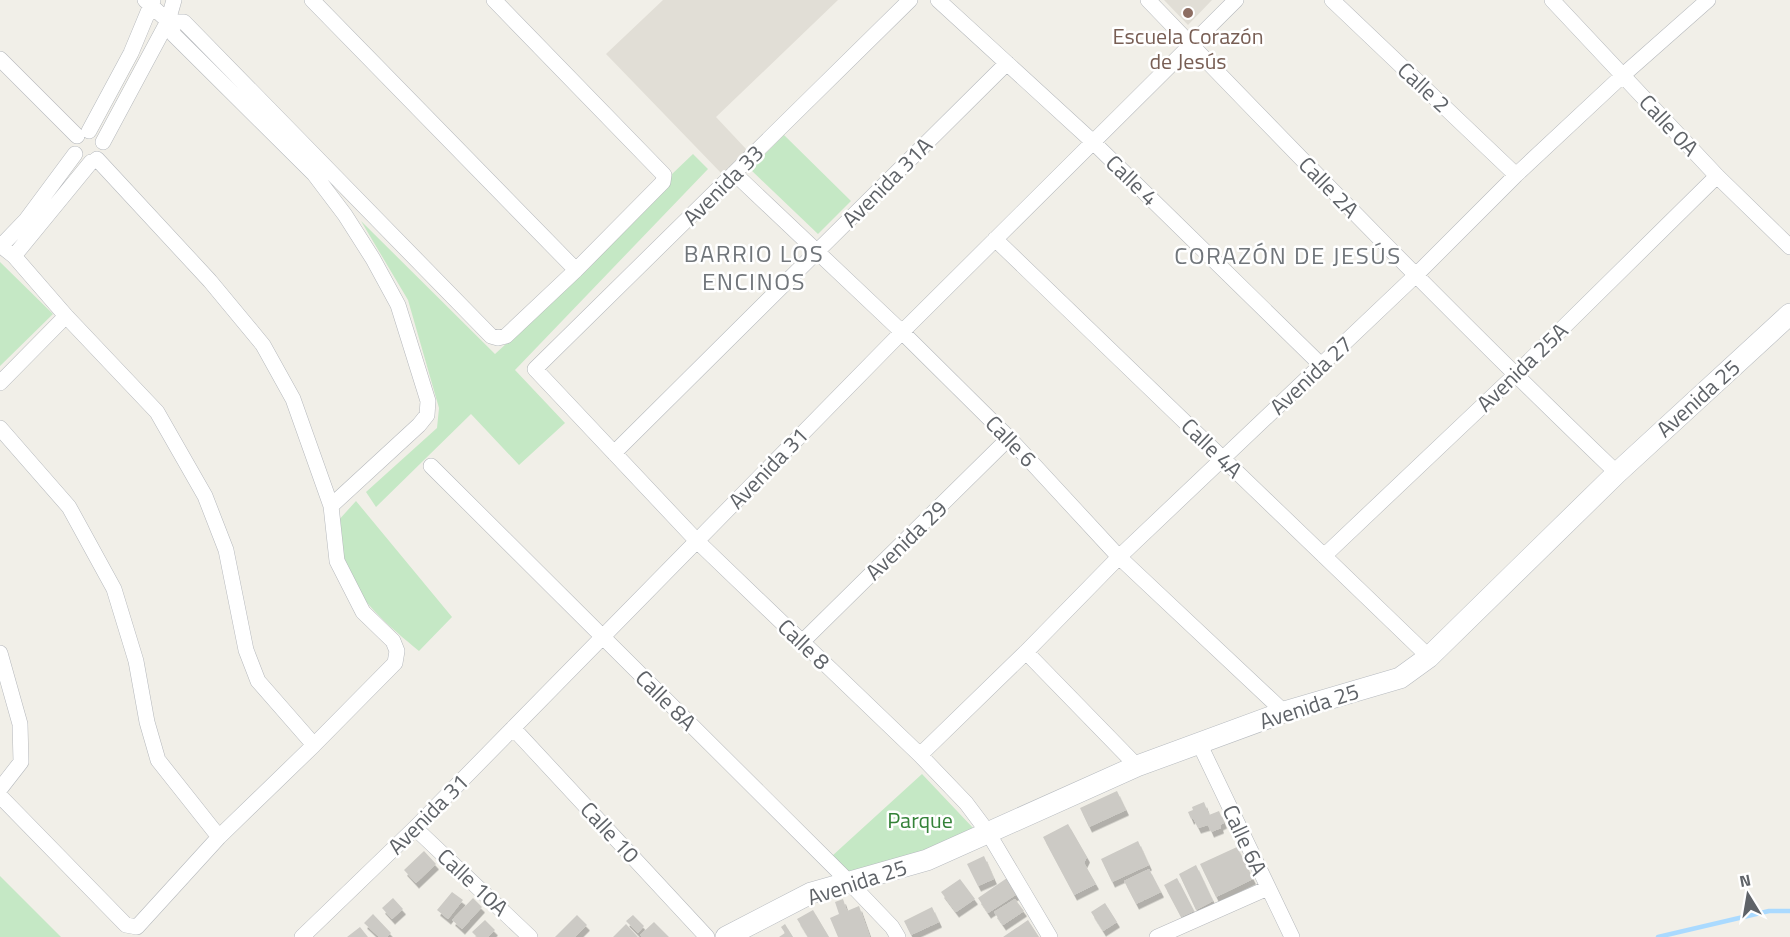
<svg xmlns="http://www.w3.org/2000/svg" width="1790" height="937" font-family="'Titillium Web',sans-serif">
  <style>
    .education { fill: #e1ded6 }
    .green { fill: #c5e8c5 }
    .lines { fill: none; stroke-linecap: round; stroke-linejoin: round }
    .stream { stroke: #aadaff; stroke-width: 4.5 }
    .building { fill: #cccac5; filter: url(#shadow) }
    .street-casing { stroke: #b5b8bc; stroke-width: 16 }
    .secondary-casing { stroke: #b6babf; stroke-width: 22 }
    .street { stroke: #fff; stroke-width: 15 }
    .secondary { stroke: #fff; stroke-width: 21 }
    .education-dot { fill: #8d6e63; stroke: #fff; stroke-width: 2 }
    .labels { text-anchor: middle; dominant-baseline: central; stroke-width: 5; stroke-linejoin: round; paint-order: stroke }
    .education-label { font-size: 22px; fill: #785e54; stroke: #fff }
    .street-label { font-size: 22px; fill: #5f6368; stroke: #fff }
    .park-label { font-size: 22px; fill: #348238; stroke: #fff }
    .neighbourhood-label { font-size: 24px; letter-spacing: 1.5px; fill: #70757a; stroke: #fff }
  </style>
  <defs>
    <filter id="shadow"><feDropShadow dx="3" dy="5.5" stdDeviation="0" flood-color="#0004"/></filter>
  </defs>
  <rect width="100%" height="100%" fill="#f1efe8"/>
  <path class="education" d="M663,0H838L716,117L747,150L722,174L606,54Z
    M1164,0H1212L1188,25Z"/>
  <path class="green" d="M784,135L851,201L818,234L750,169Z
    M693,154L708,169L515,370L565,423L519,465L471,414L376,507L366,492L437,428L439,408L408,300L361,221L495,354L591,266L671,175Z
    M0,262L53,314L0,366Z
    M356,501L452,617L419,651C390,627 357,600 343,564C339,551 339,535 337,522Z
    M922,774L975,830L921,856L850,877L832,856Z
    M0,876L61,937H0Z"/>
  <g class="lines">
    <path class="stream" d="M1658,937L1769,911H1790"/>
  </g>
  <path class="building" d="M1117,791L1126,810L1089,827L1080,808Z
    M1204,802L1209,815L1219,811L1224,823L1220,825L1221,828L1211,832L1208,825L1198,828L1193,818L1191,819L1188,812L1193,810L1192,807Z
    M1068,824L1087,857L1084,863L1096,884L1074,895L1043,837Z
    M1138,841L1149,865L1112,882L1101,859Z
    M1237,847L1253,879L1216,897L1200,864Z
    M424,851L436,864L416,883L404,870Z
    M984,856L994,879L978,886L967,864Z
    M1196,865L1213,901L1196,910L1179,874Z
    M1149,869L1161,892L1136,904L1124,881Z
    M1007,878L1017,894L988,913L978,898Z
    M1177,878L1194,911L1181,917L1164,885Z
    M960,879L975,899L956,912L941,892Z
    M452,892L463,900L448,919L437,910Z
    M393,898L403,909L392,919L382,908Z
    M473,898L482,907L462,929L452,920Z
    M843,899L847,911L859,906L870,937H838L830,918L839,914L835,902Z
    M1015,899L1024,911L1003,925L994,912Z
    M1105,903L1117,922L1103,931L1091,912Z
    M932,907L939,922L911,935L904,921Z
    M813,910L829,937H808L797,919Z
    M373,914L391,933L387,937H379L364,923Z
    M577,915L587,925L575,937H555Z
    M633,915L644,926L638,933L626,921Z
    M485,920L495,930L488,937H477L472,932Z
    M1028,920L1039,937H1003Z
    M654,922L669,937H642L640,935Z
    M626,924L638,937H613Z
    M785,924L793,937H779L785,933L781,927Z
    M360,927L368,937H347Z"/>
  <g class="lines">
    <g class="street-casing">
      <path id="street" d="M145,0L168,21L174,35L314,174L345,215L373,259L398,305L428,401L427,415L419,425L331,506
        M312,0L576,270
        M910,0L535,369L697,541L920,755L966,803L987,831L1050,937
        M938,0L1093,142L1321,365
        M1148,0C1302,160 1456,319 1617,473
        M1332,0L1516,175
        M1552,0L1717,176L1790,247
        M168,21L184,22L491,336L498,338L506,336L576,270L663,182L664,175L494,0
        M0,59L77,136
        M89,131L131,53L153,0
        M103,142L168,21L174,0
        M734,173L902,332L1009,438L1119,557L1284,712
        M995,239L1429,657
        M0,245L14,256L66,316L157,412L205,496L226,550L246,650L258,681L314,745
        M1,246L26,220L75,154
        M14,256L91,162
        M0,383L66,316
        M0,428L69,507L114,589L136,661L147,722L158,760L219,837
        M614,453L1007,63
        M431,466L849,882L892,927L898,937
        M1324,556L1515,375L1717,176
        M802,642L1009,438
        M1026,652L1137,766
        M0,653L20,724L21,762L0,789
        M513,728L707,937
        M1199,743L1292,937
        M920,755L1026,652L1119,557L1415,276L1516,175L1622,76L1708,0
        M0,796L126,925L137,927L219,837L314,745L395,663L397,651L393,641L363,612L337,561L331,506L293,399L263,345L210,281L97,159
        M415,828L530,937
        M302,937L415,828L902,332L1236,0
        M1157,937L1268,888"/>
    </g>
    <g class="secondary-casing">
      <path id="secondary" d="M726,937L811,893L927,860L1137,766L1284,712L1400,678L1429,657L1617,473L1790,314"/>
    </g>
    <use href="#street" class="street"/>
    <use href="#secondary" class="secondary"/>
  </g>
  <circle class="education-dot" cx="1188" cy="13" r="6"/>
  <g class="labels">
    <g class="education-label">
      <text x="1188" y="36">Escuela Corazón<tspan x="1188" dy="25">de Jesús</tspan></text>
    </g>
    <g class="street-label">
      <text transform="translate(1424 87) rotate(43)">Calle 2</text>
      <text transform="translate(1669 125) rotate(47)">Calle 0A</text>
      <text transform="translate(1132 180) rotate(44)">Calle 4</text>
      <text transform="translate(887 182) rotate(-45)">Avenida 31A</text>
      <text transform="translate(723 185) rotate(-45)">Avenida 33</text>
      <text transform="translate(1329 187) rotate(46)">Calle 2A</text>
      <text transform="translate(1522 367) rotate(-44)">Avenida 25A</text>
      <text transform="translate(1311 375) rotate(-43)">Avenida 27</text>
      <text transform="translate(1698 398) rotate(-42)">Avenida 25</text>
      <text transform="translate(1011 441) rotate(46)">Calle 6</text>
      <text transform="translate(1212 448) rotate(44)">Calle 4A</text>
      <text transform="translate(768 468) rotate(-46)">Avenida 31</text>
      <text transform="translate(906 540) rotate(-44)">Avenida 29</text>
      <text transform="translate(804 644) rotate(44)">Calle 8</text>
      <text transform="translate(666 700) rotate(45)">Calle 8A</text>
      <text transform="translate(1309 706) rotate(-18)">Avenida 25</text>
      <text transform="translate(428 814) rotate(-45)">Avenida 31</text>
      <text transform="translate(610 832) rotate(47)">Calle 10</text>
      <text transform="translate(1245 840) rotate(65)">Calle 6A</text>
      <text transform="translate(473 882) rotate(43)">Calle 10A</text>
      <text transform="translate(857 882) rotate(-18)">Avenida 25</text>
    </g>
    <g class="park-label">
      <text x="920" y="820">Parque</text>
    </g>
    <g class="neighbourhood-label">
      <text x="754" y="253">BARRIO LOS<tspan x="754" dy="28">ENCINOS</tspan></text>
      <text x="1288" y="255">CORAZÓN DE JESÚS</text>
    </g>
  </g>
  <g transform="translate(1748 895) rotate(349)" stroke="#ffffff" stroke-width="4.5" paint-order="stroke">
  <path d="M0-4.5L10 22L0 15L-10 22Z" fill="#5f6368"/>
  <text y="-9" font-size="16" font-weight="bold" text-anchor="middle" fill="#5f6368">N</text>
  </g>
</svg>
